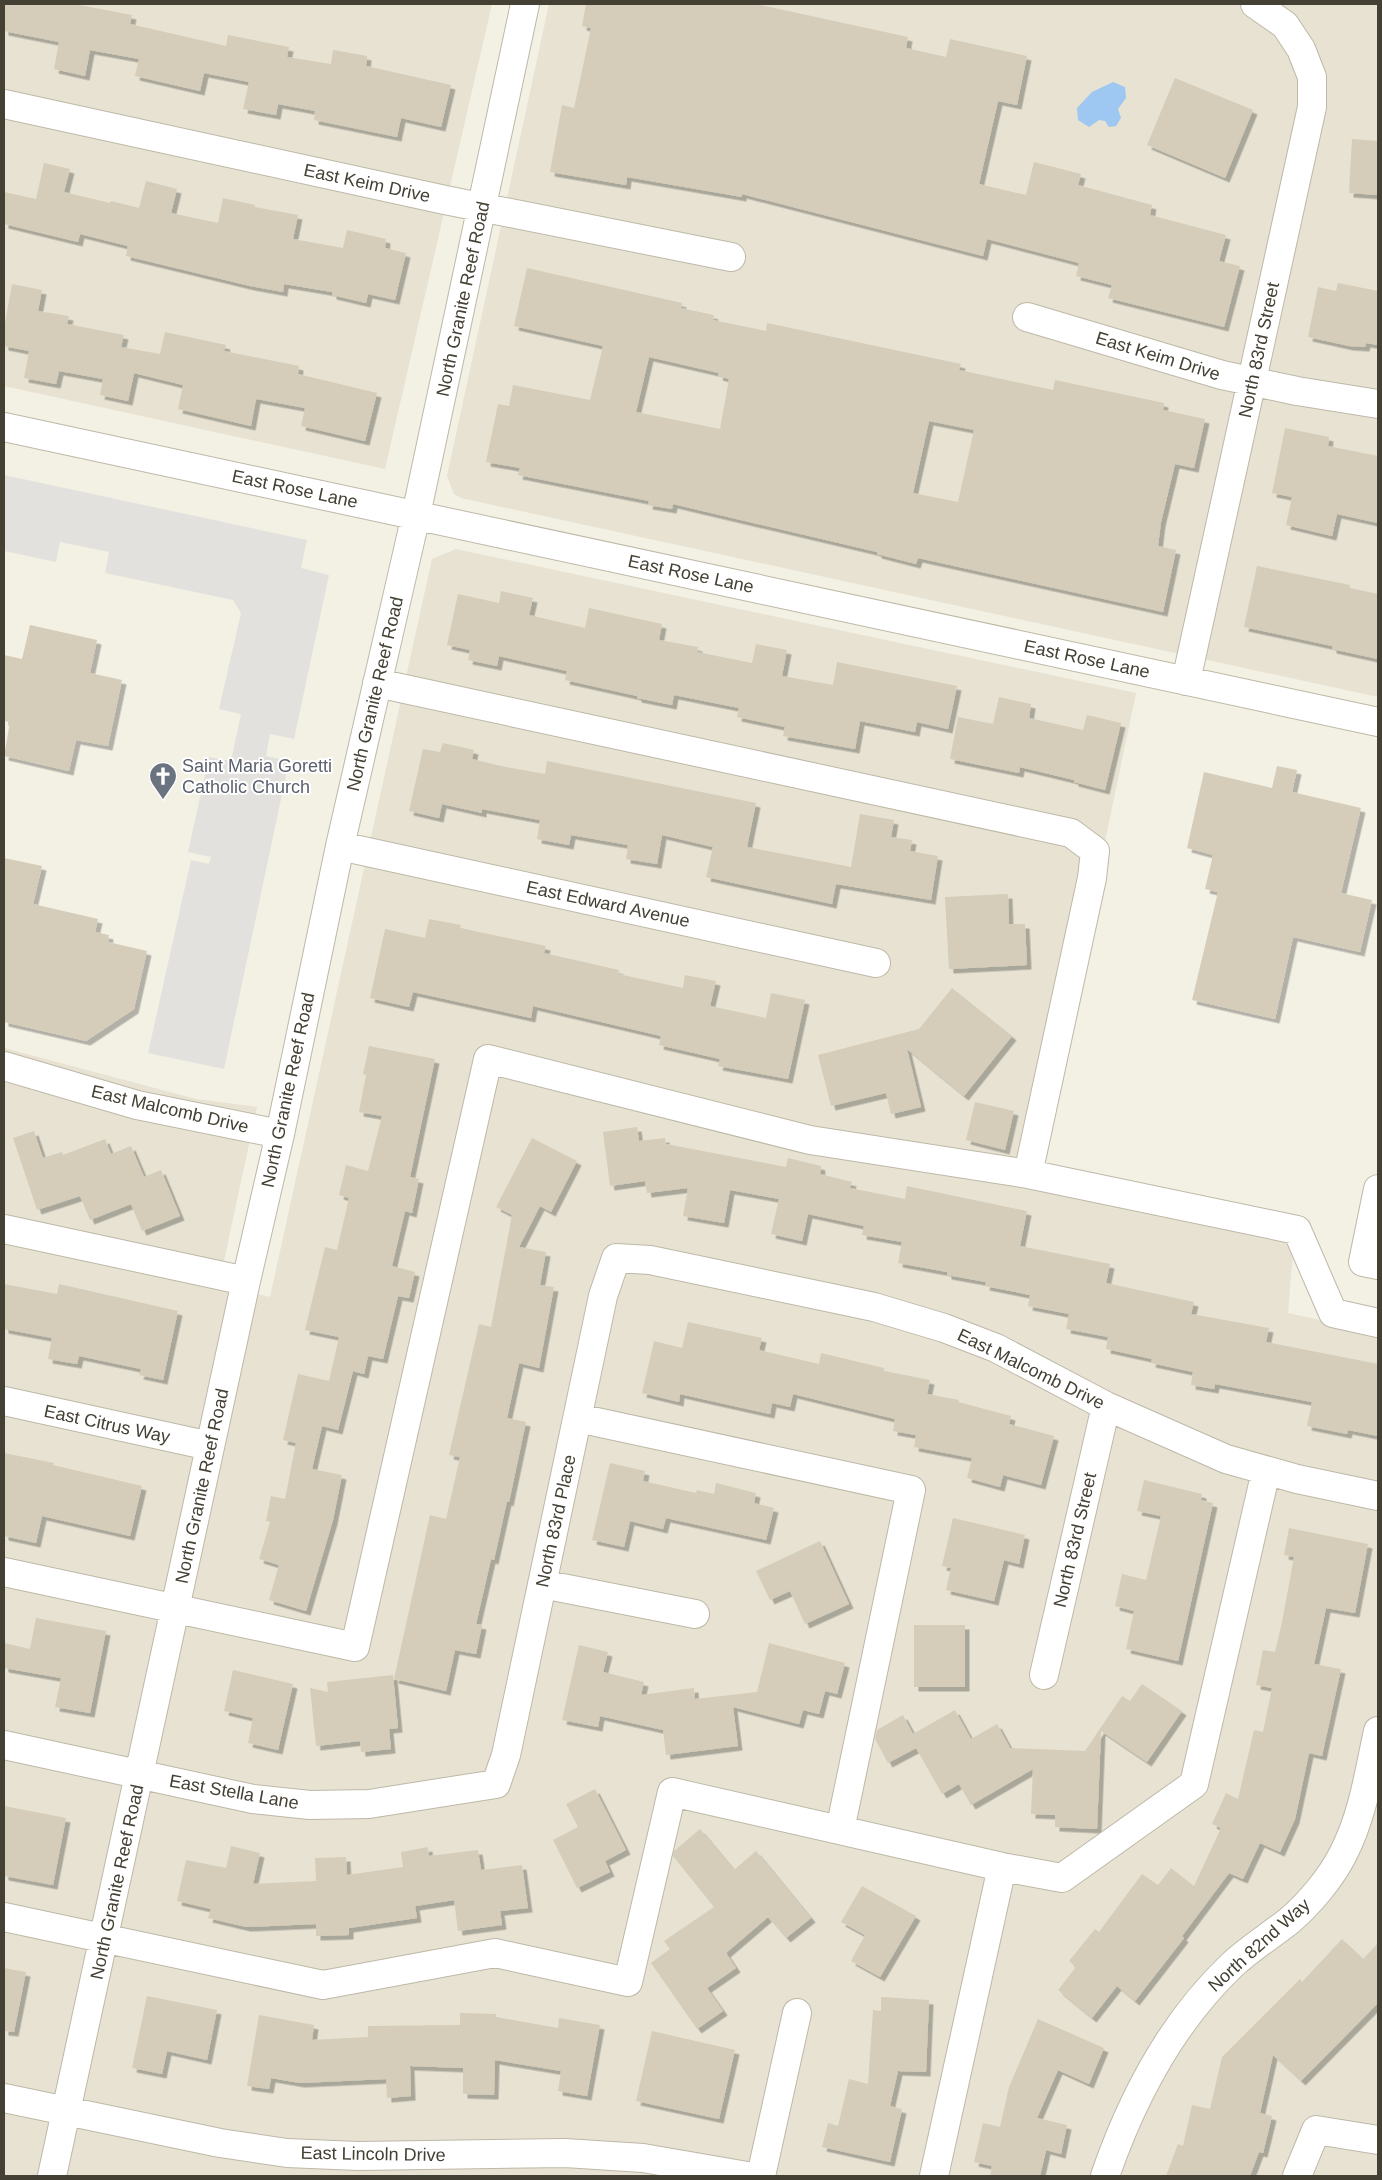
<svg xmlns="http://www.w3.org/2000/svg" width="1382" height="2180" font-family="Arial,sans-serif">
  <style>
    .residential { fill: #e7e2d2 }
    .parking { fill: #e3e1dd }
    .water { fill: #9ec7f2 }
    .building { fill: #d5cdb9; fill-rule: evenodd; filter: url(#shadow) }
    .lines { fill: none; stroke-linecap: round; stroke-linejoin: round }
    .minor-casing { stroke: #beb8a7; stroke-width: 30 }
    .minor { stroke: #fff; stroke-width: 28 }
    .labels { text-anchor: middle; dominant-baseline: central; stroke-width: 4; stroke-linejoin: round; paint-order: stroke }
    .street-label { font-size: 18px; fill: #454034; stroke: #fff }
    .worship-label { font-size: 18px; fill: #5b616d; stroke: #fff; text-anchor: start }
  </style>
  <defs>
    <filter id="shadow"><feDropShadow dx="4.5" dy="4.5" stdDeviation="0" flood-color="#0004"/></filter>
  </defs>
  <rect width="100%" height="100%" fill="#f3f0e4"/>
  <path class="residential" d="M4,4H492L385,469L4,386Z
    M549,4H1378V697L461,498L454,494L447,476Z
    M456,549L1136,693L1034,1181L1294,1240L1288,1313L1378,1333V2176H4V1048L196,1099L257,1107L219,1284L270,1297L432,559Z"/>
  <path class="parking" d="M4,475L307,540L301,568L329,575L294,739L270,734L266,756L289,761L224,1069L148,1053L191,860L209,864L211,857L188,852L209,757L231,761L241,714L219,709L241,613L233,600L105,573L109,552L60,542L56,562L4,551Z"/>
  <path class="water" d="M1113,82L1125,87L1126,98L1118,109L1121,118L1116,126L1109,127L1105,121L1099,120L1089,127L1078,120L1077,108L1092,92Z"/>
  <path class="building" d="M4,4H74L132,15L130,24L226,46L228,35L289,47L287,57L331,64L333,50L367,56L366,66L451,85L441,127L401,118L397,137L314,120L315,111L278,104L276,115L243,109L249,82L204,73L200,91L135,76L139,59L90,50L85,76L54,69L59,42L4,31Z
    M586,4H756L908,37L906,48L946,57L950,39L1027,56L1017,105L998,101L979,184L1026,195L1034,162L1081,174L1078,185L1152,205L1150,215L1226,235L1219,261L1240,266L1224,327L1108,298L1112,285L1076,276L1079,263L987,239L983,256L742,194V197L627,177L626,185L550,172L562,105L574,108L579,85L591,28L582,26Z
    M1175,78L1253,110L1225,178L1147,145Z
    M1352,139L1378,141V195L1349,193Z
    M44,163L70,169L64,192L110,203L111,201L139,208L146,181L177,189L171,213L218,223L223,198L255,205V207L298,215L293,239L343,248L347,230L386,239L385,248L406,253L395,300L368,294L366,303L332,295V292L284,284L283,292L250,286L126,256L128,246L80,234L78,242L4,224V192L36,199Z
    M527,268L682,303L681,308L714,315L713,320L766,331L767,323L961,364L959,370L1053,390L1055,380L1164,403L1163,410L1205,419L1194,468L1175,464L1161,522L1158,546L1176,550L1163,612L918,558L916,564L877,554V552L673,504L672,509L648,505L649,501L518,475L520,468L486,462L498,404L509,406L513,385L590,400L603,346L514,326ZM649,357L719,373L718,376L729,379L720,429L636,412ZM929,421L974,430L958,502L913,493Z
    M1338,283L1378,291V345L1366,343L1365,347L1349,346L1308,337L1318,287L1336,291Z
    M12,284L42,290L38,311L69,316L67,324L124,335L121,347L160,354L165,332L226,345L224,351L299,366L298,374L377,393L365,441L301,426L305,408L256,399L251,426L178,409L183,385L134,373L128,401L100,395L103,379L59,371L56,384L24,378L29,351L4,346V329Z
    M1285,428L1329,437L1328,446L1378,456V523L1337,514L1332,536L1286,525L1292,497L1272,493Z
    M1257,566L1350,585V588L1378,594V659L1332,649V646L1244,627Z
    M501,591L533,598L529,615L585,628L589,608L662,624L659,640L698,647L697,652L752,663L756,644L787,650L782,676L833,685L837,662L957,686L948,729L917,722L915,732L860,721L855,749L783,736L785,727L737,717L739,708L674,695L672,705L637,698V696L565,680L567,671L499,656L497,666L468,660L470,650L447,645L458,594L499,603Z
    M30,625L97,640L90,673L122,680L108,746L76,740L69,771L4,756L10,722L4,721V655L22,659Z
    M999,697L1031,704L1029,718L1083,730L1087,715L1121,723L1105,790L1074,782V780L1020,767L1019,773L950,759L958,717L993,724Z
    M443,743L474,750L472,759L501,766L545,774L547,761L756,803L747,847L851,867L860,814L894,820L891,837L912,840L910,851L938,856L931,900L836,884L832,904L706,877L713,847L662,835L657,864L626,859L628,845L571,835L569,845L537,839L540,820L482,809V813L442,804L439,818L409,811L423,749L440,752Z
    M1277,766L1297,770L1292,792L1361,808L1341,893L1372,900L1360,952L1293,937L1275,1019L1192,1000L1218,892L1205,889L1213,855L1187,848L1204,772L1272,788Z
    M4,858L42,866L33,904L98,919L95,932L109,935L108,942L147,951L134,1009L86,1041L4,1022Z
    M1008,894L1009,924H1025L1027,965L949,969L945,897Z
    M429,919L461,925L460,928L546,946L544,953L619,970L618,974L683,988L685,975L716,981L710,1006L766,1018L771,993L805,1000L788,1079L718,1066L720,1059L659,1045L661,1036L533,1006L531,1018L413,992L409,1007L370,998L385,929L425,938Z
    M952,988L1012,1036L964,1096L907,1049L921,1107L891,1114L886,1093L831,1106L818,1055L919,1029Z
    M369,1046L435,1059L410,1177L419,1179L412,1213L405,1211L392,1266L415,1272L409,1298L398,1296L383,1359L368,1356L364,1374L353,1371L338,1430L322,1426L312,1469L342,1475L333,1520L306,1611L269,1600L279,1565L259,1559L270,1522L266,1521L271,1496L285,1499L296,1443L283,1440L298,1374L329,1381L339,1337L305,1330L325,1247L337,1250L349,1198L339,1195L346,1165L368,1171L382,1116L359,1112L366,1075L363,1074Z
    M975,1102L1014,1111L1005,1150L966,1140Z
    M637,1127L639,1141L665,1138L666,1144L786,1167L788,1158L821,1166L820,1174L852,1182L850,1188L905,1199L907,1186L1027,1211L1020,1246L1110,1264L1106,1283L1194,1302L1191,1314L1269,1328L1266,1342L1378,1364V1436L1348,1430L1347,1434L1307,1426L1312,1402L1215,1384L1214,1389L1191,1385L1193,1372L1151,1363L1152,1359L1106,1349L1108,1337L1066,1329L1069,1314L1028,1306L1030,1295L985,1286L986,1282L947,1275V1272L898,1263L902,1242L862,1235L864,1226L808,1214L802,1241L771,1234L779,1199L730,1190L724,1223L683,1216L688,1188L647,1193L645,1181L610,1186L603,1132Z
    M34,1131L43,1158L62,1152L63,1155L105,1139L111,1154L131,1146L144,1177L161,1170L180,1216L142,1231L131,1204L90,1220L80,1196L37,1210L13,1138Z
    M532,1138L577,1161L551,1212L540,1206L519,1247L546,1252L540,1285L554,1287L539,1368L519,1363L507,1418L526,1422L509,1502L507,1501L494,1560L491,1559L476,1624L482,1625L476,1654L455,1650L446,1691L394,1679L430,1515L446,1519L460,1457L449,1455L479,1324L491,1327L512,1215L496,1207Z
    M4,1284L57,1294L59,1284L178,1311L163,1380L139,1375L141,1369L79,1356L77,1364L48,1359L52,1338L4,1329Z
    M688,1322L762,1338L759,1350L819,1364L821,1353L884,1368V1371L930,1380L927,1394L959,1400L958,1402L1011,1416L1009,1424L1054,1436L1041,1485L1003,1475L1000,1487L967,1478L972,1458L914,1447L916,1435L893,1431L895,1419L793,1394L790,1407L772,1403L770,1414L680,1394L679,1402L642,1393L654,1341L682,1348Z
    M4,1453L54,1463L53,1465L142,1486L130,1536L42,1516L36,1543L4,1536Z
    M610,1463L645,1471L643,1481L696,1493L697,1490L714,1494L716,1483L756,1493L754,1503L774,1508L766,1540L666,1518L663,1529L630,1521L624,1547L592,1540Z
    M1144,1480L1202,1494L1201,1500L1213,1503L1178,1661L1126,1649L1134,1611L1115,1606L1122,1574L1146,1580L1161,1516L1137,1511Z
    M953,1518L1025,1535L1019,1564L1004,1560L994,1601L946,1590L951,1568L942,1566Z
    M1289,1528L1368,1544L1355,1613L1326,1608L1314,1664L1341,1669L1322,1756L1309,1753L1295,1819L1280,1852L1260,1843L1243,1879L1229,1873L1182,1936L1184,1938L1135,2001L1117,1986L1092,2018L1058,1990L1076,1967L1069,1961L1095,1929L1099,1932L1142,1874L1158,1885L1171,1868L1194,1886L1221,1828L1212,1824L1226,1793L1238,1799L1254,1730L1263,1732L1272,1688L1256,1685L1263,1650L1275,1652L1282,1622L1294,1557L1284,1555Z
    M820,1541L849,1604L805,1624L790,1591L770,1600L756,1571Z
    M36,1618L106,1631L90,1713L55,1707L61,1678L4,1668V1643L30,1649Z
    M914,1625H965V1687H914Z
    M769,1643L845,1663L837,1694L825,1691L819,1714L803,1710L799,1724L733,1707L738,1746L666,1755L663,1730L600,1716L598,1727L562,1720L579,1645L608,1652L603,1672L644,1682L641,1695L694,1688L695,1699L757,1692Z
    M233,1670L293,1684L278,1750L248,1743L253,1718L224,1711Z
    M393,1675L398,1728L389,1729L391,1749L361,1752L360,1741L316,1746L310,1688L328,1692L327,1682Z
    M1142,1684L1182,1711L1147,1762L1101,1731L1097,1829L1055,1827V1815L1031,1814L1033,1769L971,1805L959,1784L942,1794L916,1748L888,1763L875,1739L877,1730L903,1715L913,1734L955,1710L971,1739L997,1724L1010,1748L1085,1751L1122,1696L1130,1701Z
    M595,1789L626,1850L605,1861L610,1872L577,1888L553,1840L578,1827L566,1804Z
    M4,1806L66,1818L53,1885L4,1876Z
    M700,1829L734,1870L756,1851L811,1918L786,1938L768,1917L726,1953L736,1968L707,1988L723,2011L697,2029L651,1963L670,1949L664,1941L714,1907L673,1856L674,1851Z
    M231,1846L260,1853L253,1884L316,1881L315,1858L346,1857L347,1875L403,1867L401,1852L428,1847L429,1856L478,1850L481,1870L522,1865L528,1908L500,1911L502,1925L458,1931L454,1900L415,1906L417,1918L349,1928V1935L316,1936V1924L246,1927L208,1918L211,1909L177,1901L186,1860L226,1868Z
    M862,1886L916,1916L880,1977L851,1961L865,1935L841,1922Z
    M1342,1939L1363,1959L1378,1943V2003L1301,2081L1273,2055L1260,2113L1272,2116L1263,2153L1259,2152L1250,2176H1166L1178,2144L1183,2146L1192,2105L1210,2109L1222,2057L1300,1979L1302,1982Z
    M4,1968L26,1972L14,2032L4,2031Z
    M147,1996L217,2010L207,2060L167,2051L162,2074L132,2068Z
    M881,1997L929,2000L926,2072L898,2071L890,2106L902,2109L890,2162L822,2147L828,2123L838,2126L849,2079L868,2084L873,2010L881,2011Z
    M460,2013L496,2014V2017L558,2028L559,2018L600,2025L587,2096L558,2091L561,2071L495,2060L494,2095L463,2094V2068L410,2066L411,2096L387,2098L386,2079L300,2083L271,2078L269,2089L247,2086L259,2015L314,2025L312,2040L368,2037V2026L460,2025Z
    M1038,2019L1104,2048L1089,2084L1058,2070L1037,2118L1067,2125L1061,2154L1046,2150L1040,2176H990L992,2166L974,2162L983,2123L1000,2127L1009,2087Z
    M652,2031L735,2050L719,2119L636,2101Z"/>
  <g class="lines">
    <g class="minor-casing">
      <path id="minor" d="M4,104L445,200L731,257
        M1027,317L1222,375L1297,391L1378,404
        M4,427L1378,722
        M1186,681L1312,107V77L1301,49L1285,25L1255,4
        M377,683L1071,833L1095,851L1092,878L1028,1174
        M340,846L876,963
        M4,1066L137,1105L280,1134
        M1378,1189L1363,1262L1378,1265
        M4,1229L246,1281
        M4,1401L210,1446
        M578,1418L911,1490L840,1830
        M4,1572L355,1647L488,1059L810,1140L1028,1174L1297,1230L1333,1313L1378,1323
        M542,1584L695,1614
        M1044,1675L1106,1406
        M4,1745L253,1799L310,1805L369,1804L496,1784L506,1755L603,1296L616,1258L650,1260L874,1307L944,1328L996,1348L1106,1406L1226,1459L1297,1479L1378,1496
        M4,1917L323,1985L495,1953L628,1982L672,1792L1002,1867L1062,1878L1194,1784L1266,1471
        M4,2098L220,2143L287,2153L358,2156L565,2153L643,2158L747,2176
        M52,2176L246,1281L280,1134L340,846L416,515L525,4
        M761,2176L797,2013
        M934,2176L1002,1867
        M1105,2176C1132,2098 1171,2023 1232,1965C1249,1949 1270,1936 1289,1921C1309,1904 1331,1878 1343,1854C1363,1816 1369,1772 1378,1731
        M1297,2176L1316,2130L1378,2140"/>
    </g>
    <use href="#minor" class="minor"/>
  </g>
  <defs>
    <g id="church-pin" transform="scale(1.4375)"><path d="M0 17L-7.5 6A9.5 9.5 0 1 1 7.5 6Z" fill="#6b7280" stroke="#fff"/><path d="M-1.2-6h2.4v3.5h3.3v2.4h-3.3V6h-2.4V-.1h-3.3v-2.4h3.3Z" fill="#fff"/></g>
  </defs>
  <g fill-rule="evenodd">
    <use href="#church-pin" x="163" y="776"/>
  </g>
  <g class="labels">
    <g class="street-label">
      <text transform="translate(367 183) rotate(12)">East Keim Drive</text>
      <text transform="translate(463 299) rotate(-78)">North Granite Reef Road</text>
      <text transform="translate(1259 350) rotate(-78)">North 83rd Street</text>
      <text transform="translate(1158 356) rotate(17)">East Keim Drive</text>
      <text transform="translate(295 489) rotate(12)">East Rose Lane</text>
      <text transform="translate(691 574) rotate(12)">East Rose Lane</text>
      <text transform="translate(1087 659) rotate(12)">East Rose Lane</text>
      <text transform="translate(375 694) rotate(-77)">North Granite Reef Road</text>
      <text transform="translate(608 904) rotate(12)">East Edward Avenue</text>
      <text transform="translate(288 1090) rotate(-78)">North Granite Reef Road</text>
      <text transform="translate(170 1109) rotate(13)">East Malcomb Drive</text>
      <text transform="translate(1031 1369) rotate(26)">East Malcomb Drive</text>
      <text transform="translate(107 1424) rotate(12)">East Citrus Way</text>
      <text transform="translate(202 1486) rotate(-78)">North Granite Reef Road</text>
      <text transform="translate(556 1521) rotate(-78)">North 83rd Place</text>
      <text transform="translate(1075 1540) rotate(-77)">North 83rd Street</text>
      <text transform="translate(234 1792) rotate(10)">East Stella Lane</text>
      <text transform="translate(117 1882) rotate(-78)">North Granite Reef Road</text>
      <text transform="translate(1259 1945) rotate(-42)">North 82nd Way</text>
      <text transform="translate(373 2154) rotate(1)">East Lincoln Drive</text>
    </g>
    <g class="worship-label">
      <text x="182" y="766">Saint Maria Goretti<tspan x="182" dy="21">Catholic Church</tspan></text>
    </g>
  </g>
  <rect width="1382" height="2180" fill="none" stroke="#454034" stroke-width="10"/>
</svg>
